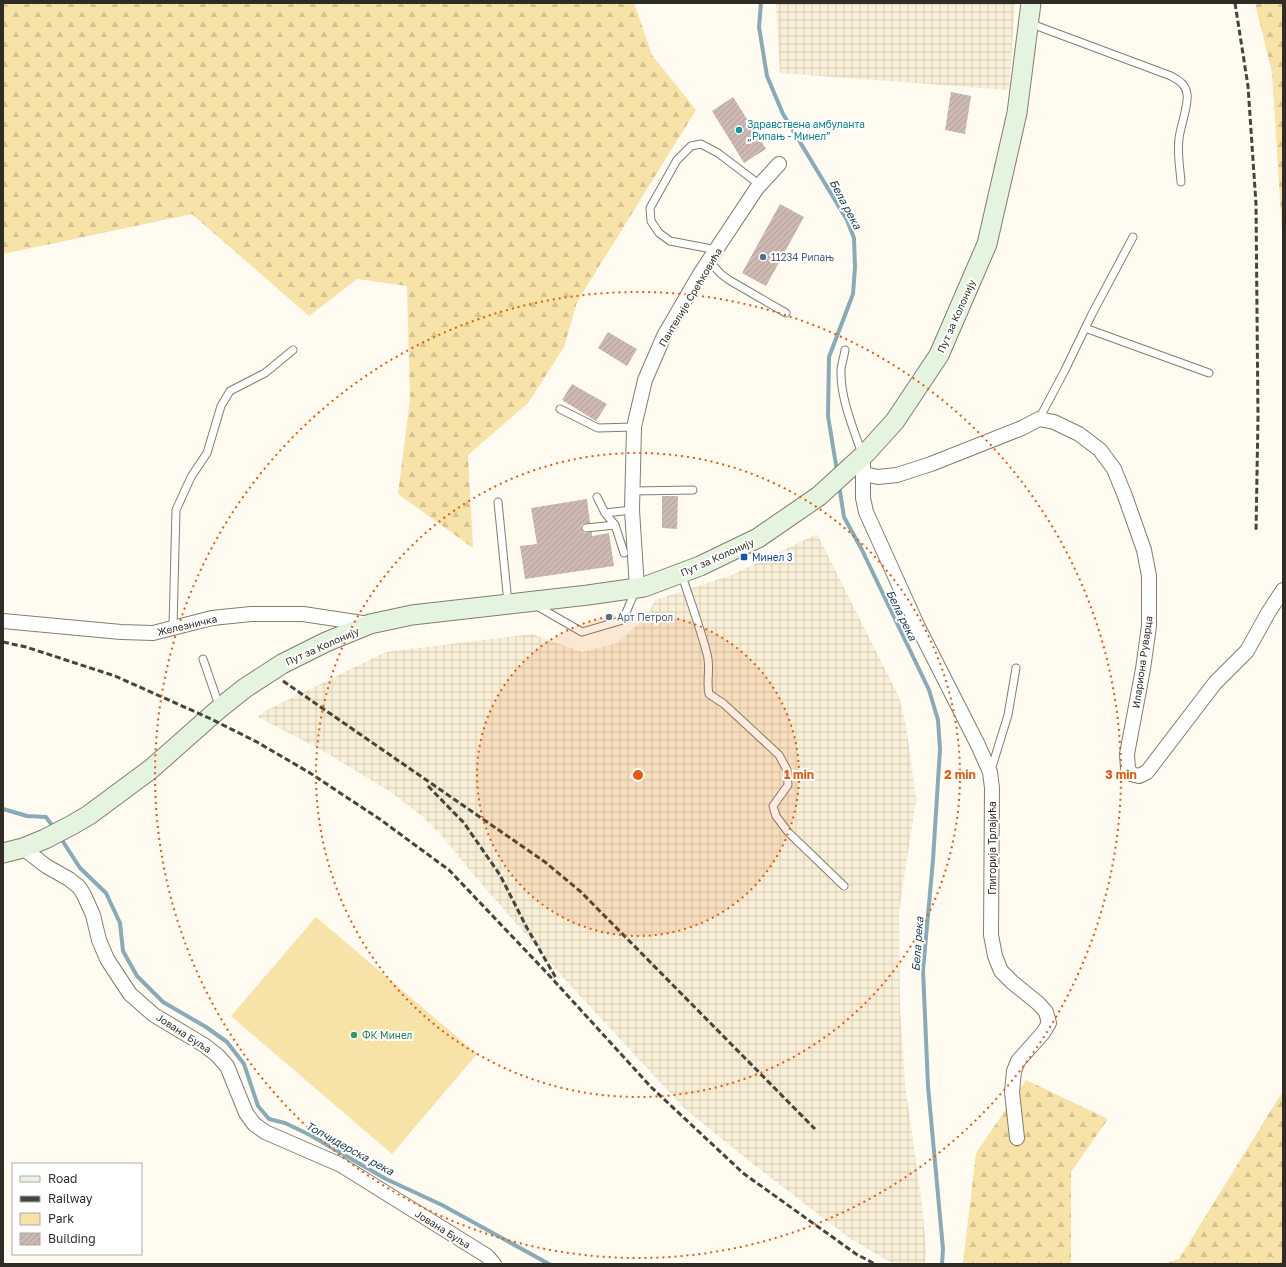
<svg xmlns="http://www.w3.org/2000/svg" width="1286" height="1267" font-family="'Golos Text',sans-serif">
  <style>
    .industrial { fill: url(#industrial-grid) }
    .forest { fill: url(#forest-firs) }
    .park { fill: #f7e2a8 }
    .lines { fill: none; stroke-linecap: round; stroke-linejoin: round }
    .stream { stroke: #88abb8; stroke-width: 4 }
    .building { fill: url(#building-hatch) }
    .lane-casing { stroke: #837d6d; stroke-width: 9 }
    .street-casing { stroke: #837d6d; stroke-width: 16 }
    .secondary-casing { stroke: #837d6d; stroke-width: 21 }
    .lane { stroke: #fff; stroke-width: 7 }
    .street { stroke: #fff; stroke-width: 14 }
    .secondary { stroke: #e4f4df; stroke-width: 19 }
    .rail { stroke: #46443c; stroke-width: 3; stroke-dasharray: 6 3; stroke-linecap: butt }
    .ring { fill: none; stroke: #e8590c; stroke-width: 2; stroke-dasharray: 2 4 }
    .culture-dot { fill: #0f9aa8; stroke: #fff; stroke-width: 1.5 }
    .service-dot { fill: #5c6f8a; stroke: #fff; stroke-width: 1.5 }
    .transit-dot { fill: #1a4fb4; stroke: #fff; stroke-width: 1.5 }
    .leisure-dot { fill: #2e9e5b; stroke: #fff; stroke-width: 1.5 }
    .labels { text-anchor: middle; dominant-baseline: central; stroke-width: 4; stroke-linejoin: round; paint-order: stroke }
    .culture-label { font-size: 10px; fill: #0d838f; stroke: #fff; text-anchor: start }
    .service-label { font-size: 10px; fill: #4e5e75; stroke: #fff; text-anchor: start }
    .street-label { font-size: 10px; fill: #2e2c25; stroke: #fff }
    .transit-label { font-size: 10px; fill: #164399; stroke: #fff; text-anchor: start }
    .leisure-label { font-size: 10px; fill: #27864d; stroke: #fff; text-anchor: start }
    .water-label { font-size: 11px; font-style: italic; fill: #153d4c; stroke: #fff }
    .centre { fill: #e8590c; stroke: #fff; stroke-width: 2 }
    .ring-label { font-size: 12px; text-anchor: middle; font-weight: bold; fill: #e8590c; stroke: #fff; stroke-width: 4; stroke-linejoin: round; paint-order: stroke }
  </style>
  <defs>
    <pattern id="industrial-grid" width="8" height="8" patternUnits="userSpaceOnUse"><rect width="8" height="8" fill="#f8efd6"/><path d="M0 4h8M4 0v8" fill="none" stroke="#d5cdb8"/></pattern>
    <pattern id="forest-firs" width="22" height="20" patternUnits="userSpaceOnUse"><rect width="22" height="20" fill="#f7e2a8"/><path d="M5 1l3.5 6h-7zM16 11l3.5 6h-7z" fill="#d4c290"/></pattern>
    <pattern id="building-hatch" width="6" height="6" patternUnits="userSpaceOnUse"><rect width="6" height="6" fill="#cdb9b2"/><path d="M-1 1l2-2M0 6l6-6M5 7l2-2" fill="none" stroke="#b09f99"/></pattern>
  </defs>
  <rect width="100%" height="100%" fill="#fffbf0"/>
  <path class="industrial" d="M776,3H1015L1009,90L780,73Z
    M817,534L899,697L906,725L916,800L899,911L900,1008L905,1084L922,1205L926,1248L925,1264H894L852,1240L753,1164L685,1109L569,984L472,873L444,838L423,817L389,791L323,751L258,717L263,712L386,652L532,634L582,652L618,643L647,616L655,600L732,575Z"/>
  <path class="forest" d="M3,3H634L652,55L696,110L577,302L564,347L528,403L468,455L473,548L398,494L410,400L407,286L357,279L309,316L192,214L3,254Z
    M1255,3H1283V246L1272,73Z
    M1026,1080L1108,1119L1071,1172V1264H963L976,1153Z
    M1283,1091V1264H1164L1179,1259Z"/>
  <path class="park" d="M316,917L477,1054L392,1154L231,1016Z"/>
  <g class="lines">
    <path class="stream" d="M761,3L759,27L767,76L783,114L847,220L854,238L855,267L853,294L829,357L828,416L837,471
      M839,485L844,517L862,550L929,690L938,720L940,749L933,860L923,970L928,1086L943,1249L942,1264
      M3,809L27,816L46,817L54,828
      M60,837L80,868L106,893L120,923L123,951L137,976L163,1002L206,1027L227,1042L244,1064L258,1106L269,1119L285,1123L310,1135L386,1179L442,1205L549,1264"/>
  </g>
  <path class="building" d="M951,92L971,96L965,134L945,130Z
    M733,97L766,149L744,163L712,111Z
    M780,204L804,217L766,286L742,273Z
    M608,332L637,349L627,366L598,348Z
    M572,384L607,404L596,421L562,400Z
    M662,496H678L677,529L662,528Z
    M587,499L590,523L583,524L581,526L582,531L584,533L592,532V536L609,533L614,566L525,579L520,546L537,544L531,508Z"/>
  <g class="lines">
    <g class="lane-casing">
      <path id="lane" d="M1029,23L1171,76C1178,80 1186,84 1187,94C1189,105 1180,127 1179,139C1177,153 1180,168 1181,182
        M717,250L670,241L659,233L651,221L650,208L677,160L691,146L701,144L718,153L760,185
        M709,261L721,274L729,280L786,313
        M1085,328L1209,373
        M845,350C844,356 842,363 841,369C840,398 853,427 862,454
        M560,409L598,428L634,427
        M1039,419L1064,372L1092,314L1133,237
        M633,491L693,490
        M597,497L605,513L615,525L624,553
        M498,502L508,603
        M605,513L632,510
        M586,528L615,525
        M681,573C690,600 700,627 707,654C711,667 706,681 709,694L724,704L779,755L787,770L788,785L773,806L776,816L788,832L844,886
        M537,606L582,632L623,620L635,591
        M173,627L176,510L191,477L207,453L221,406L230,391L265,373L293,350
        M203,659L220,708
        M991,770L1008,715L1016,668"/>
    </g>
    <g class="street-casing">
      <path id="street" d="M863,464V498L866,512L918,627L978,745L990,772L992,788L991,935L995,956L1001,971L1012,982L1039,1004L1046,1012L1049,1023L1043,1033L1018,1061L1014,1071L1012,1092L1017,1138
        M864,474L878,477L897,475L931,464L1022,428L1039,419L1054,422L1079,434L1100,450L1114,469L1125,496L1144,550L1149,576V626L1143,669L1127,754L1128,768L1131,774L1139,776L1147,772L1215,683L1247,651L1268,613L1283,590
        M637,588L632,510L634,427L645,380L664,336L700,274L757,188L779,164
        M3,621L121,632L153,633L212,618L251,614H303L369,624
        M23,848L46,866L69,879L79,887L84,895L93,915L99,940L107,959L130,994L154,1015L204,1045L217,1055L227,1066L246,1113L254,1124L265,1132L341,1165L487,1256L494,1264"/>
    </g>
    <g class="secondary-casing">
      <path id="secondary" d="M3,853L23,848L45,839L72,825L89,815L151,769L220,708L245,688L282,664L326,642L370,624L412,615L588,595L644,587L700,566L758,538L819,496L866,453L895,421L939,355L987,244L1017,113L1031,3"/>
    </g>
    <use href="#lane" class="lane"/>
    <use href="#street" class="street"/>
    <use href="#secondary" class="secondary"/>
    <path class="rail" d="M1235,3L1248,86L1256,204L1258,417L1256,532
      M3,642L26,647L115,676L209,718L257,742L310,773L381,820L449,870L547,973L651,1087L743,1173L856,1254L875,1264
      M283,681L545,862L581,892L815,1129
      M428,786L464,823L500,875L527,928L556,978"/>
  </g>
  <circle cx="638" cy="775" r="161" fill="#e8590c" fill-opacity=".12"/>
  <g class="ring">
    <circle cx="638" cy="775" r="161"/>
    <circle cx="638" cy="775" r="322"/>
    <circle cx="638" cy="775" r="483"/>
  </g>
  <circle class="culture-dot" cx="739" cy="130" r="4"/>
  <g class="service-dot">
    <circle cx="763" cy="257" r="4"/>
    <circle cx="609" cy="617" r="4"/>
  </g>
  <rect class="transit-dot" x="740" y="553" width="8" height="8" rx="2"/>
  <circle class="leisure-dot" cx="354" cy="1035" r="4"/>
  <g class="labels">
    <g class="culture-label">
      <text x="747" y="124">Здравствена амбуланта<tspan x="747" dy="12">„Рипањ - Минел”</tspan></text>
    </g>
    <g class="service-label">
      <text x="771" y="257">11234 Рипањ</text>
      <text x="617" y="617">Арт Петрол</text>
    </g>
    <g class="street-label">
      <text transform="translate(690 297) rotate(-59)">Пантелије Срећковића</text>
      <text transform="translate(956 316) rotate(-66)">Пут за Колонију</text>
      <text transform="translate(717 557) rotate(-24)">Пут за Колонију</text>
      <text transform="translate(187 625) rotate(-13)">Железничка</text>
      <text transform="translate(322 646) rotate(-24)">Пут за Колонију</text>
      <text transform="translate(1142 662) rotate(-82)">Илариона Руварца</text>
      <text transform="translate(992 848) rotate(-90)">Глигорија Трлајића</text>
      <text transform="translate(184 1033) rotate(33)">Јована Буља</text>
      <text transform="translate(443 1229) rotate(32)">Јована Буља</text>
    </g>
    <g class="transit-label">
      <text x="752" y="557">Минел 3</text>
    </g>
    <g class="leisure-label">
      <text x="362" y="1035">ФК Минел</text>
    </g>
    <g class="water-label">
      <text transform="translate(846 204) rotate(62)">Бела река</text>
      <text transform="translate(902 615) rotate(64)">Бела река</text>
      <text transform="translate(917 944) rotate(-86)">Бела река</text>
      <text transform="translate(350 1148) rotate(29)">Топчидерска река</text>
    </g>
  </g>
  <circle cx="638" cy="775" r="6" class="centre"/>
  <g class="ring-label">
    <text x="799" y="779">1 min</text>
    <text x="960" y="779">2 min</text>
    <text x="1121" y="779">3 min</text>
  </g>
  <rect width="1286" height="1267" fill="none" stroke="#2e2c25" stroke-width="8"/>
  <rect x="12" y="1163" width="130" height="92" fill="#ffffff" stroke="#ababa8"/>
  <rect x="20" y="1176" width="20" height="6" fill="#e4f4df" stroke="#ababa8"/>
  <text x="48" y="1183" font-size="12" fill="#2e2c25">Road</text>
  <rect x="20" y="1196" width="20" height="6" fill="#46443c" stroke="#ababa8"/>
  <text x="48" y="1203" font-size="12" fill="#2e2c25">Railway</text>
  <rect x="20" y="1213" width="20" height="12" fill="#f7e2a8" stroke="#ababa8"/>
  <text x="48" y="1223" font-size="12" fill="#2e2c25">Park</text>
  <rect x="20" y="1233" width="20" height="12" fill="url(#building-hatch)" stroke="#ababa8"/>
  <text x="48" y="1243" font-size="12" fill="#2e2c25">Building</text>
</svg>
